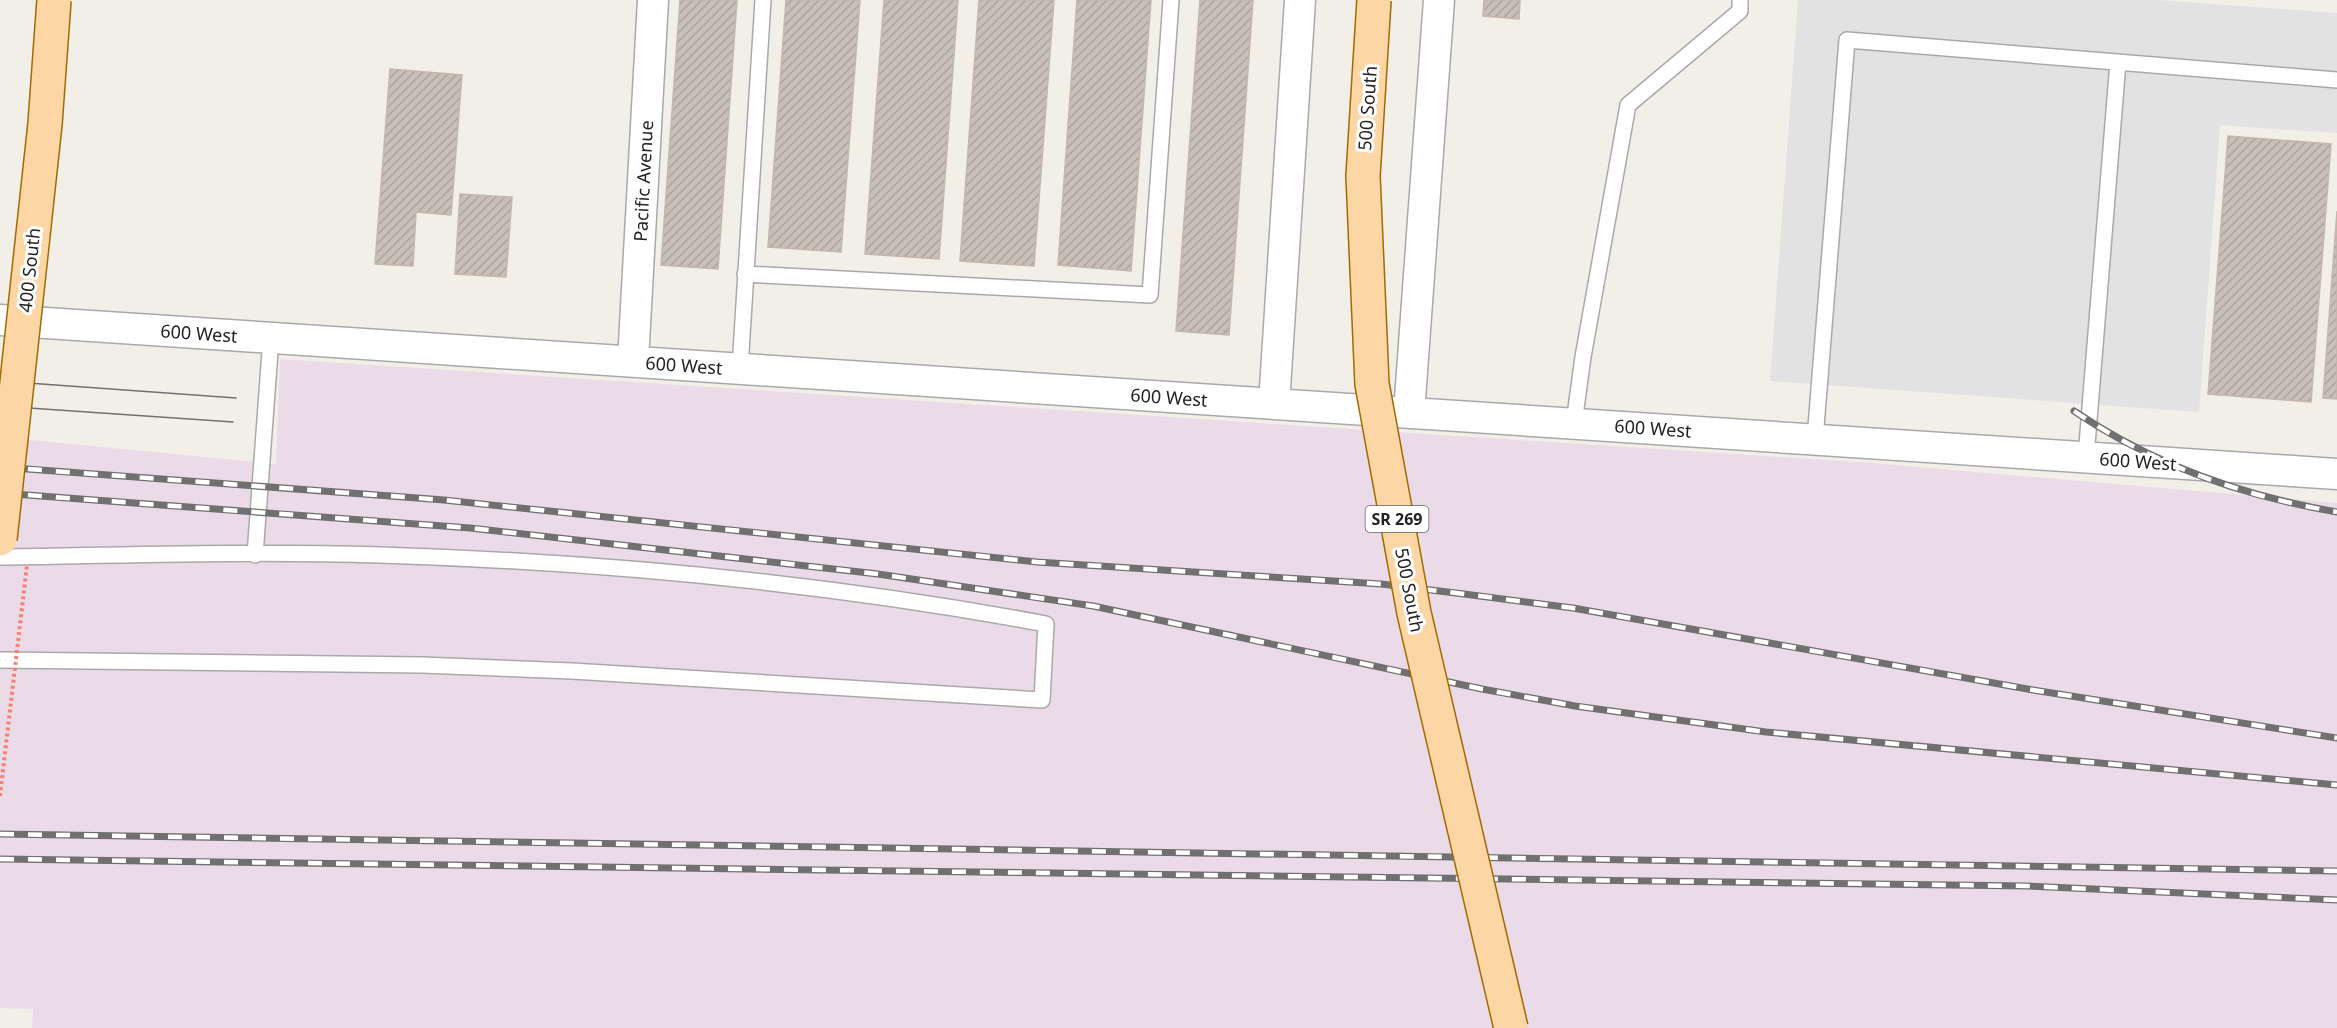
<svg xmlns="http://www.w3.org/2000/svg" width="2337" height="1028" font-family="'Noto Sans',sans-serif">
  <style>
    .industrial { fill: #ebdbe8 }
    .parking { fill: #e2e2e2 }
    .building { fill: url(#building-hatch); stroke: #c4b6ab; stroke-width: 1.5 }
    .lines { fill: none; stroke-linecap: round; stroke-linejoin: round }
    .lane-casing { stroke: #a9a9a9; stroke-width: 18 }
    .street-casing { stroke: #a9a9a9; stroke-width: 33 }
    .lane { stroke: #fff; stroke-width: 15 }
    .street { stroke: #fff; stroke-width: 30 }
    .tram { stroke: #707070; stroke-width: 1.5 }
    .rail-casing { stroke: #707070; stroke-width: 7 }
    .rail { stroke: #fff; stroke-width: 4.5; stroke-dasharray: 14; stroke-linecap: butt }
    .primary-bridge-casing { stroke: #a06b00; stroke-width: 36; stroke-linecap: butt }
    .path-bridge { stroke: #fa8072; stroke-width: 4; stroke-dasharray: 3 3; stroke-linecap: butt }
    .primary-bridge { stroke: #fcd6a4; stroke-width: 33 }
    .labels { text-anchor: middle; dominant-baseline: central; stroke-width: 6; stroke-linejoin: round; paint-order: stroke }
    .shield { fill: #fff; stroke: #646464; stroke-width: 1.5 }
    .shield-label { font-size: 16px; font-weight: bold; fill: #222 }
    .street-label { font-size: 18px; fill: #222; stroke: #fff }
  </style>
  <defs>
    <pattern id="building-hatch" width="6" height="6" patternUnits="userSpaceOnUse" patternTransform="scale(1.5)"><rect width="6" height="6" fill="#c7bfb8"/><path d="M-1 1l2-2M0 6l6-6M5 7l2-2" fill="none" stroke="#aba49e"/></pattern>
  </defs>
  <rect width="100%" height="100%" fill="#f2efe9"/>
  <path class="industrial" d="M280,359L1872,463L2337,503V1028H32L33,1009L0,1008V437L276,464Z"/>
  <path class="parking" d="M1798,0H2158L2337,13V133L2220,125L2199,412L1770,381Z"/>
  <path class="building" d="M680,0H737L718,269L661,265Z
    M786,0H860L841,252L768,247Z
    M884,0H958L939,259L865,254Z
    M979,0H1054L1034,266L960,261Z
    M1077,0H1151L1131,271L1058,265Z
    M1200,0H1253L1229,335L1176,331Z
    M1484,0H1520L1519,19L1483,16Z
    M390,69L462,75L451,215L416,212L413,266L375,264Z
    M2228,136L2331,144L2311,402L2208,394Z
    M460,194L512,197L506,277L455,274Z
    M2337,211V399L2323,398Z"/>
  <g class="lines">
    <g class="lane-casing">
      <path id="lane" d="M745,274L1150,295L1171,0
        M740,368L763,0
        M1574,423L1583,357L1628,105L1740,11V0
        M1815,439L1847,40L2337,80
        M2086,457L2118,62
        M255,555L271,338
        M0,557C126,555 254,551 380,555C603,562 827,583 1046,624L1042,700L572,671L422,665L0,660"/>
    </g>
    <g class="street-casing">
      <path id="street" d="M0,320L2337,474
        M633,361L653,0
        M1274,404L1300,0
        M1409,413L1439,0"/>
    </g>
    <use href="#lane" class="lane"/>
    <use href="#street" class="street"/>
    <path class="tram" d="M0,381L236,398
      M0,406L233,422"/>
    <g class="rail-casing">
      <path id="rail" d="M2074,411C2154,465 2242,496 2337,512
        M0,467L444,500L1037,562L1381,584L1464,594L1573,608L2033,690L2337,738
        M0,493L470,528L878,574L1093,606L1482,689L1575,706L1766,732L2337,785
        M0,834L2337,871
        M0,859L2027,886L2337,900"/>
    </g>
    <use href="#rail" class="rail"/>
    <g class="primary-bridge-casing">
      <path id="primary-bridge" d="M1374,0L1363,176L1372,384L1414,613L1511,1028
        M0,539L45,124L54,0"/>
    </g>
    <path class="path-bridge" d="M0,796L27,565"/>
    <use href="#primary-bridge" class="primary-bridge"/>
  </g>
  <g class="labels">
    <rect class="shield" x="1365.5" y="506" width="63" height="26" rx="4.5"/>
    <g class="shield-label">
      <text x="1397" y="519">SR 269</text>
    </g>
    <g class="street-label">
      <text transform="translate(1367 108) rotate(-86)">500 South</text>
      <text transform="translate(643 181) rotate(-87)">Pacific Avenue</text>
      <text transform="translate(29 270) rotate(-84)">400 South</text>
      <text transform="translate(199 333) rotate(4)">600 West</text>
      <text transform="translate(684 365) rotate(4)">600 West</text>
      <text transform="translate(1169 397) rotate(4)">600 West</text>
      <text transform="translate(1653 428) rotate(4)">600 West</text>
      <text transform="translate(2138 461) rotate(4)">600 West</text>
      <text transform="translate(1410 590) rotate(79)">500 South</text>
    </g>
  </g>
</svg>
